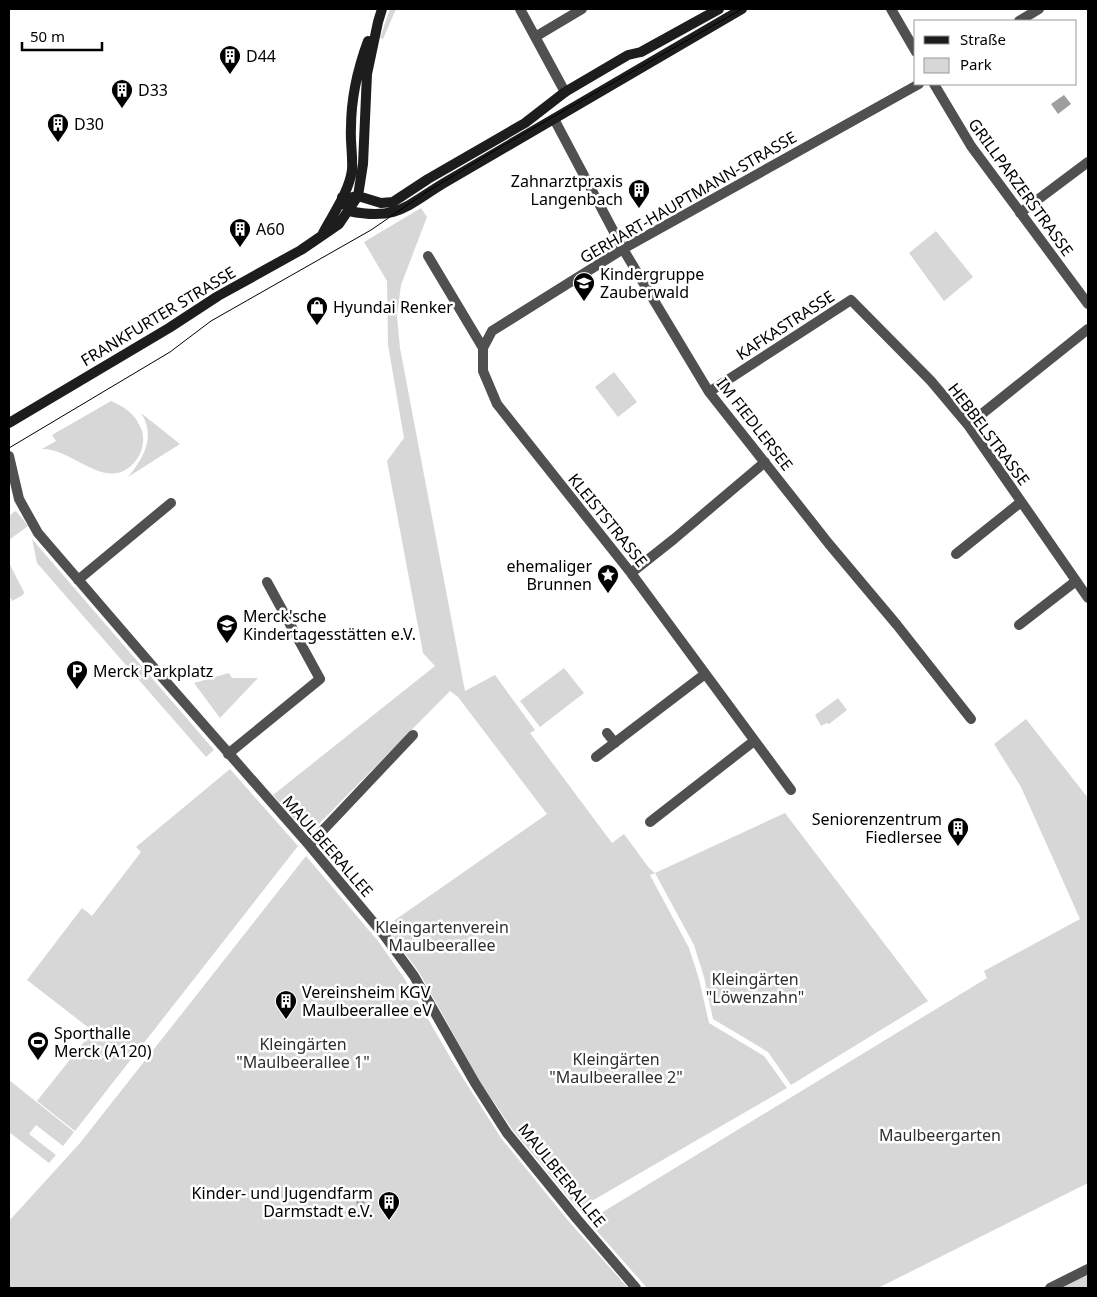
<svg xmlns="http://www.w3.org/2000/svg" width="1097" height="1297" font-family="'Noto Sans',sans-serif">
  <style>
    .green { fill: #d7d7d7 }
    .water { fill: #9e9e9e }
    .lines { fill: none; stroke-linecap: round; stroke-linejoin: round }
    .street { stroke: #505050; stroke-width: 10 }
    .secondary { stroke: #1d1d1d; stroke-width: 10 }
    .tram { stroke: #000; stroke-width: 1 }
    .labels { text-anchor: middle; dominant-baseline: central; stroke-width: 5; stroke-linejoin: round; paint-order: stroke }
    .poi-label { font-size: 16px; fill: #000; stroke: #fff; text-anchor: start }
    .street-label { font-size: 16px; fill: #000; stroke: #fff }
    .park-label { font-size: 16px; fill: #2e2e2e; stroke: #fff }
  </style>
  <rect width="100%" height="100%" fill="#fff"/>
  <path class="green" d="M390,9H396L383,39L380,38Z
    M421,208L427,217L401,285L397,316L400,348L465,691L495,675L535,730L530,733L612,843L624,834L649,868L655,873L785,813L928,1001L791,1085L768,1052L713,1019L704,977L694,945L655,873L650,875L689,948L699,979L709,1023L764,1056L787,1088L578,1209L512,1129L479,1080L419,972L385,927L547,814L458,697L450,691L308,835L273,795L435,666L423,653L387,461L404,438L388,345L387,281L364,242Z
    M936,231L973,277L944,301L909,253Z
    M614,372L637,402L618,417L595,387Z
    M111,401C124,407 133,412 140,426C145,436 144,449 137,459C109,497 74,448 42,449L56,441L52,435Z
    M141,413L180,444L128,477C144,458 156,436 141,413Z
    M16,511L28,526L9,540C9,530 5,515 16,511Z
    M32,539L214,750L206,757L37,563Z
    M9,563L24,592L23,595L12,601L9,595Z
    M564,668L584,693L540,727L520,701Z
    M229,673L232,678H258L220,718L194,683Z
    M838,698L847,710L829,724L827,723L821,726L815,715Z
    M1026,719L1088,798V1183L878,1288H647L588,1221L987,978L984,971L1080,919L1021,787L994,744Z
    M230,769L298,846L75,1131L37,1101L92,1032L129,1059L27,980L82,908L92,916L141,852L136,847Z
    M306,856L378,941L406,981L454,1064L501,1138L571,1224L628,1288H9V1221L80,1143Z
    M9,1080L74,1132L63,1146L36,1125L29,1134L56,1155L49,1163L9,1132Z
    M1088,1275V1288H1061Z"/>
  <path class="water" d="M1064,95L1071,104L1058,114L1051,104Z
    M363,1188L366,1189L369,1194L365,1200L364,1207L361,1208L356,1204L359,1197L360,1190Z"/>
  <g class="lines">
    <path class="street" d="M520,9L565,92
      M891,9L916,52
      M1019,21L1039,9
      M535,37L582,9
      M934,84L971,146L1088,304
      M554,119L623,249L709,392L829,544L897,625L971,719
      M1020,213L1088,162
      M428,256L483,348V371L497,404L631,573L791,790
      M483,348L492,331L623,249L919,84
      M709,392L851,300L931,381L968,425L1088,598
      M968,425L1088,329
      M9,456L19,499L38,533L161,676L309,845L384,935L414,976L475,1083L507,1133L577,1219L636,1288
      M956,554L1021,502
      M631,573L674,539L765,462
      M78,580L171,503
      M1019,625L1076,581
      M607,733L615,743
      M228,754L320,679L267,582
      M596,757L705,674
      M650,822L754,741
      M309,845L413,735
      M1050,1288L1088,1269"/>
    <path class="secondary" d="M342,197L349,211C397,221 406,206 444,183L742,9
      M353,197L358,196L381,203L393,202L428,179L525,123L565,92L628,55L641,52L719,9
      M323,233C333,214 349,192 352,170C353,156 350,141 351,128C351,99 358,68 368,41
      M9,423L169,328L218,296L301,250L339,224L358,196L363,164L367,74L378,22L382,9"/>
    <path class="tram" d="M9,448L170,352L211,321L371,230L425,193L504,145L742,9"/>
  </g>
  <defs>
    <g id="building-pin" transform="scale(1.125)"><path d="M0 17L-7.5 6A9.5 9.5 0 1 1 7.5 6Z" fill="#000" stroke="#fff"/><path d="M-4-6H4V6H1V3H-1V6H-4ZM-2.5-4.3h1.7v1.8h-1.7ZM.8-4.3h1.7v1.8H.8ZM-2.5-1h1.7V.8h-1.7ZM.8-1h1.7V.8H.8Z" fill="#fff"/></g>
    <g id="school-pin" transform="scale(1.125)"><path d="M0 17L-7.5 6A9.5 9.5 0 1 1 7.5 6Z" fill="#000" stroke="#fff"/><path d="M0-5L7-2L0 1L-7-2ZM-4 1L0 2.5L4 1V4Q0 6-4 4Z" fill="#fff"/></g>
    <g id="shop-pin" transform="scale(1.125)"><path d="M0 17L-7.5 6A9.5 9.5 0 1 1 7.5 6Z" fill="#000" stroke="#fff"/><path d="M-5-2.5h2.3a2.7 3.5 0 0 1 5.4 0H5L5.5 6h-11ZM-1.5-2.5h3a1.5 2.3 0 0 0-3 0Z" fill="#fff"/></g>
    <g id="sight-pin" transform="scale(1.125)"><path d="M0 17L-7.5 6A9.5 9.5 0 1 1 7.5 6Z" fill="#000" stroke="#fff"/><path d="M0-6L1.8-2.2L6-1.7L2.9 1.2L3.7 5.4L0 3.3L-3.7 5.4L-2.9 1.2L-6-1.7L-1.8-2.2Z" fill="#fff"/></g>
    <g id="parking-pin" transform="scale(1.125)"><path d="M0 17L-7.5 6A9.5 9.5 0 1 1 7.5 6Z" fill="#000" stroke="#fff"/><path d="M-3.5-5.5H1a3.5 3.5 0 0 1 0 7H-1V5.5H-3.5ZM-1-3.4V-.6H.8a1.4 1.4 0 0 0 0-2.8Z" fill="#fff"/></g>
    <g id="stadium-pin" transform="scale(1.125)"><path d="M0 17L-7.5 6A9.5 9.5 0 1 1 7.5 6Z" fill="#000" stroke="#fff"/><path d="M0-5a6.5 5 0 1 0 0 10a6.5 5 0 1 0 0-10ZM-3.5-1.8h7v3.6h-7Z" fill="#fff"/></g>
  </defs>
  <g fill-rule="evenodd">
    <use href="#building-pin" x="230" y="56"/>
    <use href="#building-pin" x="122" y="90"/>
    <use href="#building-pin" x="58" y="124"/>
    <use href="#building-pin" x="639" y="190"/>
    <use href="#building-pin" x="240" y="229"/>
    <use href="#school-pin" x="584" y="283"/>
    <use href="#shop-pin" x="317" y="307"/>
    <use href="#sight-pin" x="608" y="575"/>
    <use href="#school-pin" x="227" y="625"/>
    <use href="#parking-pin" x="77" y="671"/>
    <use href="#building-pin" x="958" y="828"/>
    <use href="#building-pin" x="286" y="1001"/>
    <use href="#stadium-pin" x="38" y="1042"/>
    <use href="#building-pin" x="389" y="1202"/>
  </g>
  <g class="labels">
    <g class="poi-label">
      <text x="246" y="56">D44</text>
      <text x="138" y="90">D33</text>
      <text x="74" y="124">D30</text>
      <text x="623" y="181" text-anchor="end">Zahnarztpraxis<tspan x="623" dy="18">Langenbach</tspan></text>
      <text x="256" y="229">A60</text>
      <text x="600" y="274">Kindergruppe<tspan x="600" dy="18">Zauberwald</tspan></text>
      <text x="333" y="307">Hyundai Renker</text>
      <text x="592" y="566" text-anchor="end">ehemaliger<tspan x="592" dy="18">Brunnen</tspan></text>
      <text x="243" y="616">Merck'sche<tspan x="243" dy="18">Kindertagesstätten e.V.</tspan></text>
      <text x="93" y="671">Merck Parkplatz</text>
      <text x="942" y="819" text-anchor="end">Seniorenzentrum<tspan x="942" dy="18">Fiedlersee</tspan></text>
      <text x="302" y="992">Vereinsheim KGV<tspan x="302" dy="18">Maulbeerallee eV</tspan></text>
      <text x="54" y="1033">Sporthalle<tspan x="54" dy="18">Merck (A120)</tspan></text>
      <text x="373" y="1193" text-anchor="end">Kinder- und Jugendfarm<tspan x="373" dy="18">Darmstadt e.V.</tspan></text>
    </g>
    <g class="street-label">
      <text transform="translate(1021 187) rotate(54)">GRILLPARZERSTRASSE</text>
      <text transform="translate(688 197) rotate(-30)">GERHART-HAUPTMANN-STRASSE</text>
      <text transform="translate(158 316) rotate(-31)">FRANKFURTER STRASSE</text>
      <text transform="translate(785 325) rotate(-33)">KAFKASTRASSE</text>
      <text transform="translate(755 424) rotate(52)">IM FIEDLERSEE</text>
      <text transform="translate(989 434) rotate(53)">HEBBELSTRASSE</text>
      <text transform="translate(608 520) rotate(51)">KLEISTSTRASSE</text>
      <text transform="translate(328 846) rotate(49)">MAULBEERALLEE</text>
      <text transform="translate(562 1175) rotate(51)">MAULBEERALLEE</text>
    </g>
    <g class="park-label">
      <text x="442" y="927">Kleingartenverein<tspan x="442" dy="18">Maulbeerallee</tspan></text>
      <text x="755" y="979">Kleingärten<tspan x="755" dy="18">"Löwenzahn"</tspan></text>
      <text x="303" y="1044">Kleingärten<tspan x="303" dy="18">"Maulbeerallee 1"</tspan></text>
      <text x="616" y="1059">Kleingärten<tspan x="616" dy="18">"Maulbeerallee 2"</tspan></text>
      <text x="940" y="1135">Maulbeergarten</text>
    </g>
  </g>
  <rect width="1097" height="1297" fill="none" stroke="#000000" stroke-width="20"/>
  <rect x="914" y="20" width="162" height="65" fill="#ffffff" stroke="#999999"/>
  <rect x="924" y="36" width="25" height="8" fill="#1d1d1d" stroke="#999999"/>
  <text x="960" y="45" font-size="15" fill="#000000">Straße</text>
  <rect x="924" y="58" width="25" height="15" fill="#d7d7d7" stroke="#999999"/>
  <text x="960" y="70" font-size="15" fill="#000000">Park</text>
  <path d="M22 42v8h80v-8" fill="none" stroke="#000000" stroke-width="2.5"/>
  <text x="30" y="42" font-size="15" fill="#000000" stroke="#ffffff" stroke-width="4" paint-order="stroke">50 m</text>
</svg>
